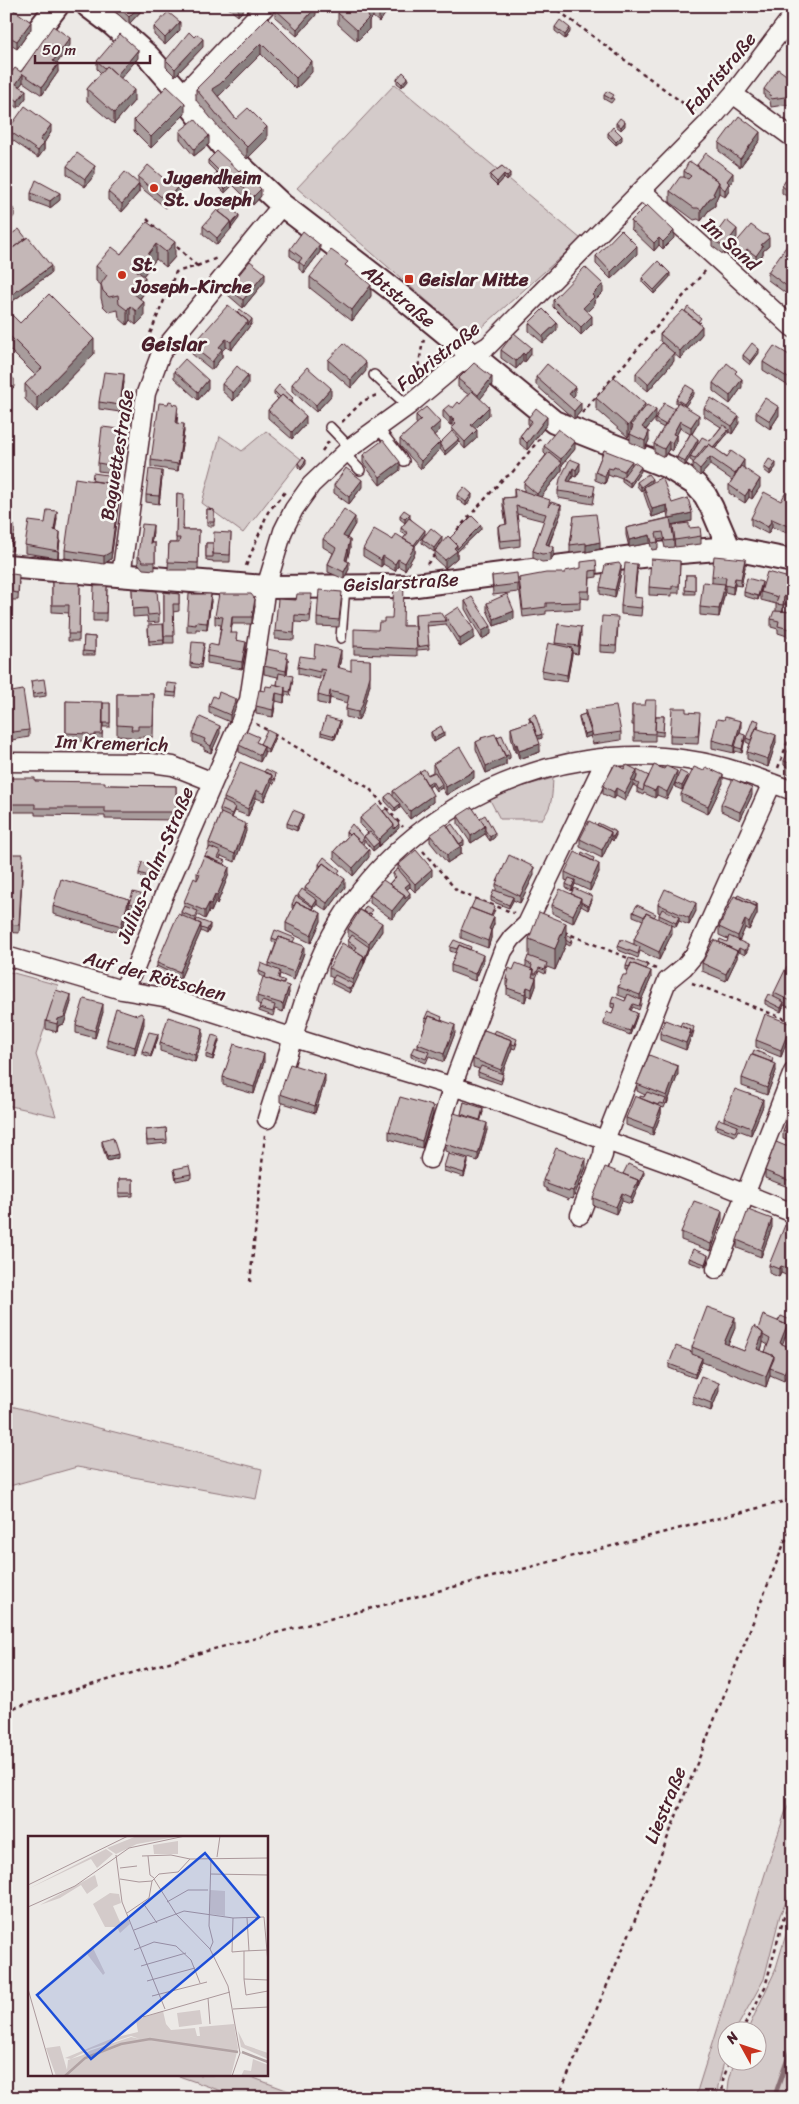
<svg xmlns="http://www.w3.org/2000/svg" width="799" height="2104" font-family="Sriracha,sans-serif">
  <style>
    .green { fill: #d4cbca; stroke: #8f757a }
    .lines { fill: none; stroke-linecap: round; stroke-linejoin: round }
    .stream { stroke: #886e73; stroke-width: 4.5 }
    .service-casing { stroke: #4a1f2b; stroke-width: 12 }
    .minor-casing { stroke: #4a1f2b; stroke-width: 21 }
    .tertiary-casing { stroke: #4a1f2b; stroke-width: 26 }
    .path { stroke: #4a1f2b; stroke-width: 2.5; stroke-dasharray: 4 4; stroke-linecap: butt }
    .service { stroke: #f6f6f2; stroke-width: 9 }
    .minor { stroke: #f6f6f2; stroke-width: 18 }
    .tertiary { stroke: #f6f6f2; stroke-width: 22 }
    .wall { fill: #a99d9d; stroke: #4a1f2b; fill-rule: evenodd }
    .shaded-wall { fill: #898080; stroke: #4a1f2b }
    .building { fill: #c4b7b7; stroke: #4a1f2b }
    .poi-dot { fill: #c8321e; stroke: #f6f6f2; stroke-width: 2 }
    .labels { text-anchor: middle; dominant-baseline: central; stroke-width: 5; stroke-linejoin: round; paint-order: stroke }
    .street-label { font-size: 19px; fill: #4a1f2b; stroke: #f6f6f2 }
    .poi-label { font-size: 19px; font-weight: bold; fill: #4a1f2b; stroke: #f6f6f2; text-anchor: start }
    .quarter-label { font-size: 21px; font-weight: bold; fill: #4a1f2b; stroke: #f6f6f2 }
    .inset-river { fill: none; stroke: #b1a2a3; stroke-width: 2.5 }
    .inset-road { fill: none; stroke: #ab989b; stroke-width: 1 }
    .view { fill: #1d4ed8; fill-opacity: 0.15; stroke: #1d4ed8; stroke-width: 2.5 }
    .inset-edge { fill: none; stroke: #4a1f2b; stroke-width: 2.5 }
  </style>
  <rect width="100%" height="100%" fill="#ece9e6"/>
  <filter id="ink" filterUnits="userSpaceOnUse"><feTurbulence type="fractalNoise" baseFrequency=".02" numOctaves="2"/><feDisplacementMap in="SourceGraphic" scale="10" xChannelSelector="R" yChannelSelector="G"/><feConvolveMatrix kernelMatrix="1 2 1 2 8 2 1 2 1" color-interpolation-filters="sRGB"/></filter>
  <g filter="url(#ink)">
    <path class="green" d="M395,84L581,239L470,338L297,188Z
      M266,431L301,459L243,533L202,503L220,436L242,451Z
      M553,778C552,794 553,807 542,819H500L490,800L521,787Z
      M6,971L58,985L36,1055L56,1116L6,1105Z
      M7,1405L262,1469L256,1499L77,1467L6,1487Z
      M793,1796V1887L780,1915L764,1979L735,2031L726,2032V2054L718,2086L717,2098H695L769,1861L785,1813Z
      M793,1911V2098H727L729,2081L734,2062H756V2032L747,2031L775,1971Z
      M176,2075H246L302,2096L301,2098H241Z"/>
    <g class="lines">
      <path class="stream" d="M774,2098L793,2043"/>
      <g class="service-casing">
        <path id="service" d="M374,375L408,406
          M330,427L350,448
          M378,428L404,461
          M344,453L360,470
          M341,638L345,586"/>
      </g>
      <g class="minor-casing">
        <path id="minor" d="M733,94L793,138
          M182,95L266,6
          M642,191L793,328
          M121,576L146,393L161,353L282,205
          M6,762L152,763L173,766L213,782
          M6,956L122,990L169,998L310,1043L471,1092L668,1163L793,1213
          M122,990L136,966L164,895L249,700L266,587L283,531L294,509L311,485L350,448L408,406L457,365L488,346L708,123L733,94L793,15
          M267,1119C275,1092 285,1064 293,1037C305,997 317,957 339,922C411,805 553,739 688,760C724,765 759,778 793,791
          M430,1159L457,1073L503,951L512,938L527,924L607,757
          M580,1215L603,1155L605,1140L667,981L684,967L695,954L772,783
          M716,1269L793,1072"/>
      </g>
      <g class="tertiary-casing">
        <path id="tertiary" d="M88,6L112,24L148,56L182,95L233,159L282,205L398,294L554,422L668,467L695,484L705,495L712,508L729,548
          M6,72L57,6
          M6,566L266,587L408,586L657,554L729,548L793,561"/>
      </g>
      <path class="path" d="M552,6L695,112
        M147,219L160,232
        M197,266L217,258
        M144,348L176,272L197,266L174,244
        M402,383C424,371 417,360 424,340
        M582,413L706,270
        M342,422L363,401L379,394
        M322,451L329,441
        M457,530L504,478L511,474L542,436
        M427,564L435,555
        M246,566L268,512L285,492
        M256,724L269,731
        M273,734L369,788L403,827
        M778,768L793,728
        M423,851L458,892L514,913
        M564,932L635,961
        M645,964L656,969
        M692,983L793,1022
        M250,1282L265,1135
        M6,1283L8,1286
        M6,1710L210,1650L793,1499
        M741,2032L765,1987L784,1917L793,1898
        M558,2098L631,1930L793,1521
        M722,2098L723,2080L729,2062"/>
      <use href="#service" class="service"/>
      <use href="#minor" class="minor"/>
      <use href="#tertiary" class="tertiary"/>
    </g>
    <path class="wall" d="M109,6H143V9L129,24Z
      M226,6H247L238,16Z
      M342,6H388V11L379,22L373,17L369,21V29L357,41L338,24V13Z
      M275,9L316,15L297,36L275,17Z
      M268,17L312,72L296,89L261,54L220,95L218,96L236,119L267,139L247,159L228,139L196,100V89Z
      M6,21L31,29L17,49L6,42Z
      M154,27L180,30L165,45L154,35Z
      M555,27L570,32L565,39L555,31Z
      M70,45L57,63L58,72L42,95L23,82L20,86L26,98L18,108L6,100V79Z
      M203,47L175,76L166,67V60Z
      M138,58L120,78L134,101L114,124L87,101V89L101,73L97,69V61Z
      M397,79L408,80L402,87L397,83Z
      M793,80L792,104L771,107L770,101L764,96V89Z
      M604,95L614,99L611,103L604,99Z
      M185,114L151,148L134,131V120Z
      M616,123L625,126L621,130L616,126Z
      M8,130L51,132L44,143V150L38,158L8,137Z
      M180,131L209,144L194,156L180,139Z
      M608,133L622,140L616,145L608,137Z
      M760,140L740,167L719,151V143Z
      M208,160L261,196L253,205L233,185L225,193L213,181V177L217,173L208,164Z
      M697,165L733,180L729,185V191L725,197L719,193L715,202V206L709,210L701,221L698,219L694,220L670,202V191L684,177V171Z
      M67,166L95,174L85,187L67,174Z
      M502,166L510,177L507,181L504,178L497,186L490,179V175Z
      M793,170V201L782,193V186Z
      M138,177L180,192L166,208L139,186V192L122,212L108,200V192L138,183Z
      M31,193L60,200L50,208L31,201Z
      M219,212L239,218L217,245L203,234V226Z
      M631,221L674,238L663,249L659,245L654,251L631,229Z
      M147,222L175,257L166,267L156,259L143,276L145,292L140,299L144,317L136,325L130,320L127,325L119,318L118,310L109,312L103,306L101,298V285L96,281V266L121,254Z
      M737,237L724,255L712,246V239Z
      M6,238L51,273L10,303L6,297Z
      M734,245L769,246L763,251V254L756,263L747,257L744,260L734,253Z
      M793,247V288L788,295L768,280V272Z
      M290,249L320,252L304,273L299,269V263L290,256Z
      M637,254L611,279L596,264V256Z
      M348,267L371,296L352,321L310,288V277Z
      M670,277L654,294L642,282V278Z
      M265,281L243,308L228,295V288Z
      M603,292L594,301V305L587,312L592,324L581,335L553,307V300Z
      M6,309L20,323L94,354L37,412L25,399V384L35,375L6,346Z
      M237,312L252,323L231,350L226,347L222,351V357L212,370L192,354V346Z
      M701,322L699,324L702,334L680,359L660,341V334Z
      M529,323L557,330L543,343L529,331Z
      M501,350L531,354L525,362L523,361L516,369L501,358Z
      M759,353L750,365L743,359V355Z
      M791,356L790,387L763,370V362Z
      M328,360L366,371L351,388L328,368Z
      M674,361L648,391L636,381V373Z
      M174,371L208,388L198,400L174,378Z
      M536,377L575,395L573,397L581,411L574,419L536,385Z
      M458,379L492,384L480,399L489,415L475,429L477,438L465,449L459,442L445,455L440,449L421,469L400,446V439L417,424L416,423V415L440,430L434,435L440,443L452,431V424L450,425L443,417V410L453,408L460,404L469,395L458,387Z
      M124,382L120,412L99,409V402Z
      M713,383L742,387L730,404L713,391Z
      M222,384H248L233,401L222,391Z
      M292,384L331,396L316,412L292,391Z
      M274,391L293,402L292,403L306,424L292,439L268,418V410L278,399L274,395Z
      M694,394L685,406L699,422L692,434L685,466L677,460V457L690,434L680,428L676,436V443L672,451L669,449L664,457L654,452V444L664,428L655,423V418L646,430L649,440L645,449L630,442V434L628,437L596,409V398L645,408L656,418L675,409L678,404L676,403V399Z
      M173,404L178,413L177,423L184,431L178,471L151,467V460Z
      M704,408L739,423L732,434L729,432L715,449L744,467V468L760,487L752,499L749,497L745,503L729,493V485L732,480L710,465L700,476L693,470V462L690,460V457L710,441L721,427L704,416Z
      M756,412L779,415L770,429L756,419Z
      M528,418L547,424L527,450L520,444V436L528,426Z
      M120,436L115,473L98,471V463Z
      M544,446L575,449L562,465V470L541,497L550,505L561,513L549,545L554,554L551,561L542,562L533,558V551L544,521L517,514L520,539V546L500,549L498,533V526L506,525L503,506V498L514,497V488L524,491V483L546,455L544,453Z
      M604,450L641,471L630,487L622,481V478L614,475L613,477L608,475L605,484L595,480V472Z
      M363,455L400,470L380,485L363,463Z
      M570,459L580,470L576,477L573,476L570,481L595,493L593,504L558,498V491Z
      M298,463L306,464L301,470L298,467Z
      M764,467H776L770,475L764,470Z
      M162,478L159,504L146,502V495Z
      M115,480L114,484L120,492L111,559L104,564L65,558V550L92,481Z
      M637,482L652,483L672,503L692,521L671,525L673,533V525L689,528L701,536V544L675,547L674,540V547L665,548L663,539L658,540V549L652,550L650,543L629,547L626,535V528L668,518L667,512L652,517L644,494V489L641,491L637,486Z
      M334,485L362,487L349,504L334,493Z
      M177,493L184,530H199L198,570H168L169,543H176Z
      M457,495L472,498L466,506L457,499Z
      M793,495L792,535L772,527L768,534L751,525V518Z
      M207,509L214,510V526H207Z
      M400,515L410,518L425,534L415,546V553L405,570L398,566L395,571L383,564L381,567L363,556V549L393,540L403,539L406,535L401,532V528L405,523L400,519Z
      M574,516L600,549L586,552V551L570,553V545Z
      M57,518L55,531L60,539L58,558L25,553V545L45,523Z
      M6,524L14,532L12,551H6Z
      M355,524L347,538L350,548L347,561L349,569L344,579L328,572V564L333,553L323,547V539Z
      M481,529L457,552V558L445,568L435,559V551Z
      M153,533L151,543H155V570L143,569L138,563V555Z
      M231,533L230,562H213V561L206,560V543H213Z
      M793,533V553L787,550V546Z
      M422,539L442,541L434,552L422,543Z
      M680,561L679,593H672V596L649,595V587Z
      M745,567L741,586L735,585L733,594L725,592L719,617L700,615V607L712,583V576Z
      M597,570V577L590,578L589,599L580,598V609L546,611V614L523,617L519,586V578Z
      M637,572L634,597L642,606L641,616L621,614V606Z
      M6,573L19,582L18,600H12L11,630H6Z
      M621,573L615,598L600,594V587Z
      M686,575H695V594H685Z
      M492,576L518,584V592L493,595Z
      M793,579V605L784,604L783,611L793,612V638L778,633V629L771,627V619L776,611V604L761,600V592Z
      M52,582L80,583L79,641H68L69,613L52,612Z
      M107,586L106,621H93V613Z
      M762,586L758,600L744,596V592Z
      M132,589L159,614V622L148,623L147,616L133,617Z
      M164,592L179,594V611L173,612L174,643H164Z
      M342,599L339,627L317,626V618Z
      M211,601L207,630L196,629V632H187V624Z
      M465,601L491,634L482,639L465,609Z
      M312,602L310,623L295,622L294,640L275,639V631Z
      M487,603L514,619L494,626L487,610Z
      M255,606L252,624H232L231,633L246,649L242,669L207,663V656L218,646L221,625L215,624V616Z
      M415,614L445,620V616L474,638L460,647L446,624L427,626L429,649L417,650V656L354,654V646L378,630L384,622L392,618L403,626H415Z
      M163,624L164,644L149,645L148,629Z
      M558,624L581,635L578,654L572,653L567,682L542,678V670L555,645Z
      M618,625L616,653L600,652V645Z
      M84,636L95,637V655H83Z
      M204,647L201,668L190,667V663Z
      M314,658H341L339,668L370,684L362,714L358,720L346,717V709L347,703L330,698L329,705L318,703V695L323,677L320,676V679L298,674V667Z
      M287,659L288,666L287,675L293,680L290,696L285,695L284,703L276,701L273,717L256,714V706L265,691L277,685L278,677L264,674V666Z
      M31,681L46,692V696L33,698Z
      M177,688L176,697L166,696V692Z
      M6,693L29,730V737L6,741Z
      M117,694H154L153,737H138V741H131V737L117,736Z
      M217,698L236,706L230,722L209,713V706Z
      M66,701L103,707L110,703V727H103V718L102,741H95V743H89V741H66Z
      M632,705L656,716H664L663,736L655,735V741H634V725H632Z
      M585,710L621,732V740L593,744L590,736L584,738L579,719V716L585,714Z
      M686,712L700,720L698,744L670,743V735Z
      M529,717L542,738L538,739L540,752L519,759L517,752H515L511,736V728L530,722Z
      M340,725L335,739L321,735V732Z
      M759,725L758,729L776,742L768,767L747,759V752L750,744L746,742V738Z
      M741,728L740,734L745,739L742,753L735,751L734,753L712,748V740Z
      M431,732L444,736L434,742L431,736Z
      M220,733L211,753L204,750V747L193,742V734Z
      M275,737L268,753L264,751V754L260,762L239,752V745L259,743L260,744Z
      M496,737L510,758L506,760V765L486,773L476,749V742L481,740V738Z
      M793,743V776L787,774V767L784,765V761Z
      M433,764L474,778L446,795L442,788L436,791L432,785L429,787L433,802L410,819L400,806V808L395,812L385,801V797L393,796V791L433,772Z
      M624,769L649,776L677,779L667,799L657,795L655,798L644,793L643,795L637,792V787L633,785L625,801L616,796L614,799L603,794V786Z
      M6,778L35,781L105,785L176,786V820L105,819V816L35,815V812H6Z
      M276,778L274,784L272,783L264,801L256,798L248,816L235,811L232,817L246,831L235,862L221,856L220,859L226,865L229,874L217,904L215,903L211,912L209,911L205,919L198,915L195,921L210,928L207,934L201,931L180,979L169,975L167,982L154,977V973L157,966V963L181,916V912L184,906V902L197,879V873L209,849V843L221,813L220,812V809L224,802V798Z
      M688,779L682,790L675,787V783Z
      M723,783L708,814L681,801V794Z
      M752,795L740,820L721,811V804Z
      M383,811L399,828L373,851L364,840V842L363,844L369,857L353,876L334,858V851L347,837L346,836V832L364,838V836L368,833L360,825V818Z
      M458,816L480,818L495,837L490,841L485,834L471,843L458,824Z
      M303,818L297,831L287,827V823Z
      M448,827L464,845L461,846V854L447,863L430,842V835Z
      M616,835L613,841L611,839L602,858L580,847V839Z
      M6,854L23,862L19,933L6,932Z
      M594,862L599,872L590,891L575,884L572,891L566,888V884L568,881L565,880V872Z
      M319,864L340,874L339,875L345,887L327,911L317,904L313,909L321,921L311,943L286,931V923L293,909L292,908V904L298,898V895L305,892V888L319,868Z
      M398,865L432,876L415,892L410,887L407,889L410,897L392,919L370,903V895L389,884L394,878L393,877V873L398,869Z
      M159,870L155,881L139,876V873Z
      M534,875L520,903L513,900L509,908L491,901V897L496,890V884Z
      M571,894L592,900L588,910L581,906L573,923L552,913V905Z
      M144,899L141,910L129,907V903Z
      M658,904L696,911L689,925L679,921L676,927L659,919V915L660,913L658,912Z
      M757,904V914L749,930L745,928L739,941L748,949L745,955L739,952L737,956V958L726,981L702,971V963L719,942H727L728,939L719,935V927Z
      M53,906H129L121,933L53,914Z
      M495,910L492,916L494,924L491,931V938L488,948L461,938V930Z
      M363,911L372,914L370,916L382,931L369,950L364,964L350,993L332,984V980L333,978L329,976V968L355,950L348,945V941L350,938L348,937V929Z
      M633,912L655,917L672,933L659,960L640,951L638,958L618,950V946L634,944V940L643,920L633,916Z
      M566,934L572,941L570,946L566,944L555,970L547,967L545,974L539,971L536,978V986L532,997L527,995L525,1002L507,995V987L506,986V979L513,970L526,966V962L529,956V939Z
      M272,938L294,942L304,953L294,980L280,974L279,978L284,984L289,993L283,1012L275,1009L273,1016L259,1011L260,1005L257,1003V996L265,977L259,975V971L269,966V963L276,943L272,942Z
      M450,947L471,950L483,962L475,981L451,972V965L456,953L450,951Z
      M626,966L647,969L651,978L641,1000V1004L639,1010L633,1007L631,1011L637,1016L630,1035L604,1025V1022L612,1014L614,1008L611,1007V1003L625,1001L626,998L618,995V987L626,975L628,970H626Z
      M793,969V1009L784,1005L781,1012L765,1004V1000L774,997V993Z
      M71,1002L64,1024L58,1026L57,1032L46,1029V1021Z
      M103,1012L95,1038L76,1033V1025Z
      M425,1018L442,1020L455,1033L444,1062L429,1056L426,1063L411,1057V1053L418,1048V1044L427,1022L425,1021Z
      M144,1024L135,1055L107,1047V1039Z
      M484,1030L517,1043L515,1049L512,1048L502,1074L503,1078L501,1084L478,1076V1072L479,1069L473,1067V1059Z
      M694,1031L692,1038L691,1037L686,1050L660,1040V1033Z
      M791,1031L781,1057L756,1047V1040Z
      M203,1036L195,1062L160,1051V1043Z
      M158,1038L151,1057L142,1054V1051Z
      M219,1041L213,1060L206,1058V1054Z
      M264,1062L254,1094L223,1085V1077Z
      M773,1063L776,1071L767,1095L742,1086V1078L773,1062Z
      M678,1074L667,1104L666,1103L664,1108L661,1107V1114L653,1135L626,1125V1118L640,1098L644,1097L645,1095L637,1091V1084Z
      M325,1082L315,1113L280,1102V1094Z
      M464,1102L483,1112L480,1121L487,1130L478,1161L445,1151V1144L461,1115Z
      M763,1106L751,1135L738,1130L735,1136L716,1129V1125L724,1121V1117Z
      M793,1106V1189L765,1178V1171L787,1146L788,1141L783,1139V1131Z
      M433,1114L422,1148L389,1139V1131Z
      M166,1128L167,1143L147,1145L146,1130Z
      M102,1141L118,1158L107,1161L102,1145Z
      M468,1163L464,1177L444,1171V1167Z
      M586,1167L573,1199L570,1198L569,1200L547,1191V1189L543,1187V1180Z
      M174,1169L191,1174V1178L176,1181Z
      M623,1174L644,1175L639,1186H638V1188L631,1204L622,1201L616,1214L593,1205V1198Z
      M119,1179H133V1196L119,1197Z
      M722,1219L711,1251L681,1240V1232Z
      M772,1227L761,1257L737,1248V1240Z
      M793,1228V1278L781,1273L779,1277L769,1273V1265Z
      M689,1258L708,1259L705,1267L689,1262Z
      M778,1321H793L792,1334L787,1332L782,1344L793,1349V1363L784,1381L770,1375L766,1387L702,1362L695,1378L669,1368V1364L692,1352V1347L735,1328L728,1345L744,1351L758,1329ZM763,1342L768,1345L765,1352L761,1351Z
      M719,1391L711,1411L693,1404V1396Z"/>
    <path class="shaded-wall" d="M139,6H143V9L129,24V17Z
      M240,6H247L238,16V9Z
      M373,6V17L369,21V29L357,41V30L367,13Z
      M383,6H388V11L379,22V11Z
      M316,7V15L297,36V29Z
      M31,22V29L17,49V41Z
      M180,22V30L165,45V38Z
      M570,28V32L565,39V35Z
      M70,38V45L53,69V61Z
      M203,39V47L175,76V69Z
      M261,43V54L220,95L212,100V89Z
      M138,50V58L115,85V77Z
      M312,61V72L296,89V78Z
      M58,64V72L42,95V87Z
      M23,74V82L16,91V84Z
      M408,77V80L402,87V84Z
      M26,90V98L18,108V101Z
      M134,90V101L114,124V113Z
      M185,103V114L151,148V137Z
      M625,122V126L621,130V127Z
      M51,125V132L44,143V150L38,158V151L40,140Z
      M267,127V139L247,159V147Z
      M760,132V140L740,167V159Z
      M209,136V144L194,156V149Z
      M622,136V140L616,145V142Z
      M95,166V174L85,187V179Z
      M510,173V177L507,181V177Z
      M733,173V180L729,185V191L725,197V190L727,181Z
      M504,174V178L497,186V182Z
      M233,181V185L225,193V189Z
      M719,182V193L715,202V206L709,210L701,221V210L713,194Z
      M139,184V192L122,212V204Z
      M180,184V192L166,208V201Z
      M261,189V196L253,205V197Z
      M60,193V200L50,208V201Z
      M14,209V216L6,228V220Z
      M239,215V218L231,229V225Z
      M231,221V229L217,245V238Z
      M737,229V237L724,255V247Z
      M674,231V238L663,249V242Z
      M659,238V245L654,251V243Z
      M769,238V246L763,251V254L756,263V256L761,245Z
      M175,242V257L166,267V252Z
      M156,244V259L136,285V270Z
      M320,245V252L304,273V266Z
      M637,246V254L611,279V272Z
      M747,249V257L744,260V253Z
      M51,266V273L10,303V296Z
      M265,273V281L243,308V300Z
      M670,273V277L654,294V290Z
      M145,277V292L133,307V293Z
      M793,281V288L788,295V287Z
      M603,284V292L594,301V305L583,316V308L592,295Z
      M371,285V296L352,321V310Z
      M144,302V317L136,325V311Z
      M130,306V320L127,325V310Z
      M592,316V324L581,335V327Z
      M252,319V323L231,350V342L248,321Z
      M557,323V330L543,343V336Z
      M702,326V334L680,359V351Z
      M94,339V354L37,412V397Z
      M226,339V347L222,351V357L212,370V362L219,347Z
      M531,347V354L525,362V355Z
      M759,349V353L750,365V361Z
      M523,353V361L516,369V361Z
      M674,353V361L648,391V384Z
      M366,363V371L351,388V380Z
      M124,374V382L120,412V405Z
      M793,374V382L790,387V379Z
      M248,376V384L233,401V393Z
      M492,377V384L478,402V395Z
      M14,379V387L6,395V387Z
      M742,379V387L730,404V396Z
      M208,380V388L198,400V392Z
      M575,387V395L569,401V394Z
      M331,388V396L316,412V405Z
      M694,390V394L684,408V404Z
      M581,403V411L574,419V411Z
      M645,404V415L633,426L631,425V432L628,437V426Z
      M489,407V415L471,433V425Z
      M779,407V415L770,429V421Z
      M656,410V418L642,434V427Z
      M699,415V422L691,435V427Z
      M306,416V424L292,439V432Z
      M739,416V423L732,434V426Z
      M452,417V424L450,425V418Z
      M547,417V424L527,450V443Z
      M680,421V428L676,436V443L672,451L673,434Z
      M440,422V430L430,439V431Z
      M184,424V431L178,471V464Z
      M120,429V436L115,473V466Z
      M729,429V432L711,453V450Z
      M477,430V438L465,449V442Z
      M649,432V440L645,449V441Z
      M459,439V442L445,455V451Z
      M698,439V443L685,466V462Z
      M669,441V449L664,457V449Z
      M440,442V449L421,469V461Z
      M575,442V449L562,465V470L537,502V494L561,464V459Z
      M710,457V465L700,476V469Z
      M306,460V464L301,470V467Z
      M744,460V467L735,482V474Z
      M632,461V468L624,479V471Z
      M400,462V470L380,485V477Z
      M580,463V470L576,477V470Z
      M776,463V467L770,475V471Z
      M641,467V471L630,487V483Z
      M573,468V476L567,488V481Z
      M608,468V475L605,484V476Z
      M162,471V478L159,504V496Z
      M652,479V483L644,487V489L641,491V487Z
      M760,479V487L752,499V492Z
      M362,480V487L349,504V497Z
      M120,485V492L111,559L104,564V556Z
      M749,490V497L745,503V496Z
      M472,494V498L466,506V502Z
      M561,505V513L546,551V544Z
      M667,505V512L652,517V509Z
      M57,511V518L54,538V530Z
      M692,513V521L670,525V518Z
      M410,514V518L405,523V519Z
      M355,517V524L343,544V536Z
      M772,519V527L768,534V527Z
      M14,525V532L12,551V544Z
      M153,525V533L150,550V543Z
      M481,525V529L457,552V558L445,568V560L457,545Z
      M425,530V534L415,546V553L405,570V563L412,547Z
      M60,532V539L58,558V551Z
      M650,535V543L629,547V540Z
      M442,537V541L434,552V548Z
      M350,540V548L345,567V560Z
      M600,542V549L586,552V545Z
      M554,547V554L551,561V553Z
      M383,556V564L381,567V560Z
      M398,559V566L395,571V564Z
      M745,559V567L741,586V579Z
      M349,562V569L344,579V572Z
      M637,564V572L634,605V597Z
      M621,566V573L615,598V590Z
      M735,578V585L733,594V587Z
      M762,582V586L758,600V596Z
      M725,584V592L719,617V609Z
      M211,594V601L207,630V623Z
      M784,596V604L783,613V605Z
      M255,599V606L252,624V617Z
      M514,611V619L494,626V619Z
      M232,617V624L230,640V633Z
      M491,626V634L482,639V631Z
      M581,627V635L578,654V646Z
      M474,630V638L460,647V639Z
      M246,642V649L242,669V662Z
      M572,648V655L567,682V675Z
      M341,650V658L337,675V667Z
      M288,659V666L286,678V671Z
      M370,660V684L362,714L358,720V712Z
      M285,687V694L284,703V695Z
      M330,691V698L329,705V698Z
      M276,693V701L273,717V710Z
      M236,699V706L230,722V715Z
      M340,721V725L335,739V736Z
      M741,721V728L736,747H735L734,753V746Z
      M220,726V733L211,753V746Z
      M591,732V736L584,738V734Z
      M444,733V736L434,742V738Z
      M275,734V737L268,753V749Z
      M542,734V738L536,740V736Z
      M745,735V739L742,753V749Z
      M776,735V742L768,767V759Z
      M517,744V752H515V745Z
      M540,744V752L519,759V751Z
      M264,746V754L260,762V755Z
      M510,754V758L506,760V765L486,773V766Z
      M637,770V777L635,782L633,781V785L625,801V793Z
      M474,771V778L446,795V787Z
      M677,771V779L667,799V792Z
      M272,775V783L264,801V794Z
      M688,775V779L682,790V786Z
      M723,775V783L708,814V806Z
      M432,781V785L426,788V784Z
      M442,784V788L436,791V788Z
      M657,787V795L655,798V791Z
      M616,788V796L614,799V792Z
      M752,788V795L740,820V812Z
      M256,790V798L248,816V809Z
      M433,795V802L410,819V811Z
      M400,804V808L395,812V808Z
      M235,807V811L232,818V814Z
      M303,814V818L297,831V827Z
      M246,824V831L235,862V854Z
      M399,824V828L379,846V839L394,825Z
      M485,826V834L471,843V836Z
      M611,832V839L602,858V850Z
      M616,832V835L613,841V837Z
      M495,833V837L490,841V837Z
      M464,841V845L461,846V854L447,863V855L458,845Z
      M379,842V846L373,851V847Z
      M369,850V857L353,876V868Z
      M599,864V872L590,891V884Z
      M159,867V870L155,881V878Z
      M229,867V874L217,904V896Z
      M534,867V875L520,903V896Z
      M432,869V876L415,892V884Z
      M345,879V887L327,911V903Z
      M575,880V884L572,891V887Z
      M410,883V887L405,891V887Z
      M410,893V897L392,919V911L405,895Z
      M144,895V899L141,910V906Z
      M215,895V903L211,912V904Z
      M592,896V900L588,910V906Z
      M513,897V901L509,908V905Z
      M581,898V906L573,923V915Z
      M129,899V906L121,933V926Z
      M317,900V904L313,909V906Z
      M209,903V911L205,919V911Z
      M696,903V911L689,925V918Z
      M757,904V914L749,930V923Z
      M321,913V921L311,943V935Z
      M494,917V924L491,931V938L488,948V941L489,929Z
      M679,917V921L676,927V923Z
      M745,920V928L738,944V936Z
      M382,923V931L369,950L364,964V960L369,947V943Z
      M566,923V944L555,970V949Z
      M201,924V931L180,979V972Z
      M210,924V928L207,934V930Z
      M672,925V933L659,960V952Z
      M748,945V949L745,955V951Z
      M304,946V953L294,980V972Z
      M739,948V952L737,956V958L726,981V974Z
      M483,955V962L475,981V974Z
      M364,956V964L353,988V980Z
      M651,971V978L640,1003V995Z
      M536,978V986L532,997V989Z
      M353,984V988L350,993V989Z
      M289,986V993L283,1012V1004Z
      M527,987V995L525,1002V994Z
      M71,995V1002L64,1024L58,1026L57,1032V1024L58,1019Z
      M784,1002V1005L781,1012V1008Z
      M103,1004V1012L95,1038V1031Z
      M637,1013V1016L630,1035V1031Z
      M144,1017V1024L135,1055V1047Z
      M791,1024V1031L781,1057V1050Z
      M455,1025V1033L444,1062V1054Z
      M203,1028V1036L195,1062V1055Z
      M691,1030V1037L686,1050V1043Z
      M158,1034V1038L151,1057V1054Z
      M219,1037V1041L213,1060V1057Z
      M512,1040V1048L501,1077V1070Z
      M264,1054V1062L254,1094V1087Z
      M776,1064V1071L767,1095V1088Z
      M678,1066V1074L667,1104V1096Z
      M325,1075V1082L315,1113V1106Z
      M763,1099V1106L751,1135V1128Z
      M433,1106V1114L422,1148V1141Z
      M661,1107V1114L653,1135V1128Z
      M483,1108V1112L480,1123V1120Z
      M487,1123V1130L478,1161V1154Z
      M118,1154V1158L107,1161V1157Z
      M468,1159V1163L464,1177V1173Z
      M586,1159V1167L573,1199V1191Z
      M644,1171V1175L639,1186V1182Z
      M638,1180V1188L631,1204V1197Z
      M622,1193V1201L616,1214V1207Z
      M722,1211V1219L711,1251V1244Z
      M772,1219V1227L761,1257V1250Z
      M708,1255V1259L705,1267V1264Z
      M781,1266V1273L779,1277V1269Z
      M735,1317V1328L724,1354V1343Z
      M787,1325V1332L780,1351V1343Z
      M763,1333V1344L757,1360V1349Z
      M774,1356V1367L770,1368V1375L766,1387V1376Z
      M793,1356V1363L784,1381V1373Z
      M702,1358V1362L695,1378V1374Z
      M719,1383V1391L711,1411V1403Z"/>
    <path class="building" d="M117,6H139L129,17Z
      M278,6H315L316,7L297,29L275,9Z
      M342,6H373L367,13L369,18L357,30L338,13Z
      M373,6H383L379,11Z
      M14,10L31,22L17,41L6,35V21Z
      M168,12L180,22L165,38L154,27Z
      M268,17L312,61L296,78L261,43L220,84L212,89L236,119L248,108L267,127L247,147L228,128L196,89Z
      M560,20L570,28L565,35L555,27Z
      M53,26L70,38L53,61L58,64L42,87L23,74L16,84L26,90L18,101L6,92V79L15,68L21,72Z
      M189,32L194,37L197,34L203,39L175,69L166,60Z
      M120,34L138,50L117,75L107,66L105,68L97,61Z
      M107,66L134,90L114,113L87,89Z
      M778,69L793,80V91L792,92V96L771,99L770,94L764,89Z
      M403,72L408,77L402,84L397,79Z
      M167,86L185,103L151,137L134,120Z
      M607,91L614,95L611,99L604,95Z
      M25,106L51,125L40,140L44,143L38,151L8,130Z
      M739,116L760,132L740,159L719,143Z
      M620,118L625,122L621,127L616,123Z
      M195,119L209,136L194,149L180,131Z
      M613,127L622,136L616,142L608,133Z
      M217,151L239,171L233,177V181L225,189L213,177L219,171L208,160Z
      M77,153L95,166L85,179L67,166Z
      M706,153L733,173L727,181L729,183L725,190L719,185V182L697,165Z
      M691,162L719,182L713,194L715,195L709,199L701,210L698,208H694L670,191L680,177H684L688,179L691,176L684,171L688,163Z
      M148,165L169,183L173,178L180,184L166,201L138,177Z
      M502,166L510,173L507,177L504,174L497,182L490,175Z
      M241,169L261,189L253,197L233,177Z
      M793,170V194L782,186Z
      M125,172L139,184L122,204L108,192Z
      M36,180L60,193L50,201L31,193Z
      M6,203L14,209L6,220Z
      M225,203L239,215L231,225V221L219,212Z
      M647,205L674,231L663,242L659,238L654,243L631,221Z
      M217,210L231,221L217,238L203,226Z
      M726,220L737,229L724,247L712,239Z
      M147,222L175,242L166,252L156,244L136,270L145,277L133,293L144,302L136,311L130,306L127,310L119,304L118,295L109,297L103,291L101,284L107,275L96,266L112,247L121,254Z
      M751,225L763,234L768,235L769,238L761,245L763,246L756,256L747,249L744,253L734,245Z
      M19,229L26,238L6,253V238Z
      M621,230L637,246L611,272L596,256Z
      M303,231L320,245L304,266L299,262L302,258L290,249Z
      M28,237L51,266L10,296L6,289V259L8,257L6,255V253Z
      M788,244L793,247V281L788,287L768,272Z
      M331,250L348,262L345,265L371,285L352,310L310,277Z
      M250,261L265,273L243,300L228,288Z
      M658,261L670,273L654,290L642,278Z
      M585,267L603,284L592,295L594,297L583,308L592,316L581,327L553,300Z
      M49,294L94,339L37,397L25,384L42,368L6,332V309L20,323Z
      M228,305L248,321L231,342L226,339L219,347L222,349L212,362L192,346Z
      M688,307L701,318L698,322L685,311Z
      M240,309L252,319L248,325V321L237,312Z
      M543,309L557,323L543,336L529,323Z
      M683,310L702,326L680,351L660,334Z
      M514,333L531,347L525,355L523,353L516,361L501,350Z
      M344,343L366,363L351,380L328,360Z
      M662,343L674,353L648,384L636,373Z
      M752,343L759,349L750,361L743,355Z
      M774,346L791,356L793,354V374L790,379L763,362Z
      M185,359L208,380L198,392L174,371Z
      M474,363L492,377L478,395L458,379Z
      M727,363L737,371L735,373L742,379L730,396L713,383Z
      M547,364L575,387L569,394L581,403L574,411L536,377Z
      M237,366L248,376L233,393L222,384Z
      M307,367L331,388L316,405L292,384Z
      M6,371L14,379L6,387Z
      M104,372L124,374L120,405L99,402Z
      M614,377L645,404L628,426L596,398Z
      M279,385L293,398L290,402L282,395L280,397L274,391Z
      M686,385L694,390L684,404L676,399Z
      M472,391L489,407L471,425L477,430L465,442L452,428L456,424L452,420L454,419L452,417L450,418L443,410L449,405L453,408L458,402L460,404Z
      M282,395L306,416L292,432L268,410Z
      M711,398L739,416L732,426L704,408Z
      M765,398L779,407L770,421L756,412Z
      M169,401L173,402L172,404L178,405L176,423L184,424L178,464L151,460L159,403L168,404Z
      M678,402L699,415L691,427L680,421L673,434L676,435L672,443L669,441L664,449L654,444Z
      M664,403L675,409L666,425L655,419Z
      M647,405L656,410L642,427L649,432L645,441L630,434L633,426L631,425Z
      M426,407L440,422L430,431L440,442L421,461L400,439L421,420L416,415Z
      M536,408L547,417L527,443L520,436L532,421L528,418Z
      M723,425L729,429L713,447L709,444L707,447L705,446L695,459L690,457L702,437L710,441Z
      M102,427L120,429L115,466L98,463Z
      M558,429L575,442L561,459L544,446Z
      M452,431L459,439L445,451L440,445V443Z
      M691,433L698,439L685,462L677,457Z
      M383,440L400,462L380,477L363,455Z
      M709,444L727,457L731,451L744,460L735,474L710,457L700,469L693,463Z
      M604,450L632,461L624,471L614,467L613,469L608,468L605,476L595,472Z
      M549,452L562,463L537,494L524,483Z
      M303,457L306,460L301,467L298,463Z
      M570,459L580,463L576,470L573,468L567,481L595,486L593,496L558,491L560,479Z
      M769,459L776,463L770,471L764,467Z
      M634,462L641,467L630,483L622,478Z
      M741,466L760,479L752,492L749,490L745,496L729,485Z
      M346,468L362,480L349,497L334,485Z
      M149,469L162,471L159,496L146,495Z
      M93,473L115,476L114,484L92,481Z
      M648,474L652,479L641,487L637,482Z
      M662,477L672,503L688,498L692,513L670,518L667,505L652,509L644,487Z
      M75,478L120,485L111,552L104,556L65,550Z
      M464,487L472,494L466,502L457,495Z
      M514,488L550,500L548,507L551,502L561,505L546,544L554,547L551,553L542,554L533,551L546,514L516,506L520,539L500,541L498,526L507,524L503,498L515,497Z
      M764,492L781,501L786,492L793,495V525L792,528L772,519L768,527L751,518Z
      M177,493L184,494L183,530H199L198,563L168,562L169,543H179L180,538H176Z
      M207,509L214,510V522H207Z
      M344,509L355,517L343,536L350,540L345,560L349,562L344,572L328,564L336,548L323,539Z
      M47,510L57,511L54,530L60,532L58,551L25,545L29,521L45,523Z
      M404,510L410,514L405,519L400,515Z
      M596,514L600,542L586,545V543L570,545L574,516Z
      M472,516L481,525L457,549V545L450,538Z
      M409,518L425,530L414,545L403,539L408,533L401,528Z
      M670,518L674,540L665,541L663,532L656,533L658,542L652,543L650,535L629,540L626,528Z
      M689,523V528L700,527L701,536L675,540L673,525Z
      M6,524L14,525L12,544L6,543Z
      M142,524L153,525L150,543H155V562H143L138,555Z
      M431,528L442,537L434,548L422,539Z
      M374,529L393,540L396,534L415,546L405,563L398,559L395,564L383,556L381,560L363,549Z
      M214,532L231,533L230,555L213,554Z
      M793,533V549L787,546Z
      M448,536L457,545L454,548L457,551L445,560L435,551Z
      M206,543H213V557H206Z
      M714,556L745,559L741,579L735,578L733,587L725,585L726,577L712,576Z
      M651,559L680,561L679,586H672V589L649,587Z
      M596,560L597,570L590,571L589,591H580V602L546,603V607L523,610L519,578L546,573H565V571L581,568V562Z
      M619,563L621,566L615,590L600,587L605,565Z
      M625,563L637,564L634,597L642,598L641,608L621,606Z
      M767,572L793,579V598L784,596L783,605L776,604L778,597L761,592Z
      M6,573L19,575L18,593L12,592L11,623H6Z
      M517,573L518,584L493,587L492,576Z
      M686,575H695V591L685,590Z
      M747,578L762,582L758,596L744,592Z
      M52,582L80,583L79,634H68L69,605H52Z
      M703,582L725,584L719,609L700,607Z
      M394,584H404L403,626H416L417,649L354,646V629L378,630L379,622H384V618H392Z
      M94,586H107L106,613H93Z
      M132,589L157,591L159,614L148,615L147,608L133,609Z
      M319,590L342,592L339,620L317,618Z
      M164,592L179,594V604H173L174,636H164Z
      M189,594H211L207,623L196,622V625L187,624Z
      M219,594H251L255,599L252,617H232L230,633H237L236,640L246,642L242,662L207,656L209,644L218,646L223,617L215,616Z
      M297,594H312L310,616L295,615L294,633L275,631L278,599L296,600Z
      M507,594L514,611L494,619L487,603Z
      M472,597L491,626L482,631L465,601Z
      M459,607L474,630L460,639L445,616Z
      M774,611L793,612V630L778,626L779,621L771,619Z
      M440,612L446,621L427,622L429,645L417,647L415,614Z
      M602,616L618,617L616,646L600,645Z
      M163,624L164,640L149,641L148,625Z
      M558,624L581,627L578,646L555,643Z
      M84,636L95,637V652L83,651Z
      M192,642L204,643L201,665L190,663Z
      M548,643L572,648L567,675L542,670Z
      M315,644L341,650L337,667L351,671V659L370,660V676L362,706L358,712L346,709L349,696L330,691L329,698L318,695L325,670L320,669V672L298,667L300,656L314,658Z
      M267,649L287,653L286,658L288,659L286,671L264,666Z
      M279,673L293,676L290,692L285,691V687L277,685Z
      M44,679L46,692L33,694L31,681Z
      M167,683L177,684L176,693L166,692Z
      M273,684L285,687L284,695L276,693L273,710L256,706L259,690L265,691L266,686L272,687Z
      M23,690L29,730L6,733V693Z
      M219,692L236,699L230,715L209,706L213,696L217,698Z
      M117,694H154L153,726H138V730H131L132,726L117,725Z
      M646,700H656L655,734L634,733V717H632V705H645Z
      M66,701L103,702L102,734H95V736H89V734L66,733Z
      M103,703H110V723H103Z
      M616,706L621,732L593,736L585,710Z
      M672,708H686V712L700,713L698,736L670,735Z
      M535,714L542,734L537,736L532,721H531L529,717Z
      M585,714L591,732L584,734L579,716Z
      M656,716H664L663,732L655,731Z
      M200,717L220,726L211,746L204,742L205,739L193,734Z
      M326,717L340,721L335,736L321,732Z
      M725,717L741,721L734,746L712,740L717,719L724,720Z
      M753,719L759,721L757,728H756L751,740L746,738Z
      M532,721L540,744L519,751L517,744L515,745L511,728Z
      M441,726L444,733L434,738L431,732Z
      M756,728L776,735L768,759L747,752Z
      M267,730L275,734L268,749L264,747V746L260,744Z
      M245,731L259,737L256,742L264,746L260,755L239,745Z
      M739,733L745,735L742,749L735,747Z
      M495,734L506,757L486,766L476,742L482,739L481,738Z
      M502,735L510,754L505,756L497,737Z
      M791,742L793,743V753L789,763L784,761Z
      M460,747L474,771L446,787L433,764Z
      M793,753V769L787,767Z
      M240,762L272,775L264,794L256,790L248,809L224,798Z
      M615,764L624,769L627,765L637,770L625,793L616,788L614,792L603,786Z
      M654,765L664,769L666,766L677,771L667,792L657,787L655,791L644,786Z
      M694,767L704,771L706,767L723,775L708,806L681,794Z
      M266,769L276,774L274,780L272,779V775L264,772Z
      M424,769L428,775L435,772L442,784L436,788L432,781L427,784L420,772H419Z
      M637,770L649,776L644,786L643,791L637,788L639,784L635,782L637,777Z
      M680,771L688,775L682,786L675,783Z
      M420,772L433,795L410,811L393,791Z
      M6,778H35V781L105,782V785L176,786V812H105V808H35V804H6Z
      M733,779L752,788L740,812L721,804Z
      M390,793L400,804L395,808L385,797Z
      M223,801L235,807L232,814L220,809Z
      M377,804L394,825L379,839L360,818Z
      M472,807L485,826L471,836L458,816Z
      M386,809L399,824L394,829V825L383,811Z
      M293,810L303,814L297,827L287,823Z
      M221,813L246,824L235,854L209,843Z
      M485,815L495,833L490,837L485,830V826L480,818Z
      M589,821L611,832L602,850L580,839Z
      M598,823L616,832L613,837L611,836V832L597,825Z
      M352,824L364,838L361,842L351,833L349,835L346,832Z
      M446,824L461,846L447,855L430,835Z
      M452,824L464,841L459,844L448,827Z
      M370,832L379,842L373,847L364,836Z
      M351,833L369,850L353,868L334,851Z
      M210,847L221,852L218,858L226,861L224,864L205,856Z
      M416,850L432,869L415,884L398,865Z
      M575,852L599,864L590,884L565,872Z
      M582,852L594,858L593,861L581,855Z
      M6,854H23L19,925L6,924Z
      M509,855L534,867L520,896L496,884Z
      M204,856L229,867L217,896L215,895L211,904L209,903L205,911L184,902L194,878L197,880L200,874L197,873Z
      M324,857L340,870L337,874L323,863L321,866L319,864Z
      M142,862L159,867L155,878L139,873Z
      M323,863L345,879L327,903L305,888Z
      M398,869L410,883L405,887L410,893L405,899V895L389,884L396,877L393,873Z
      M569,878L575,880L572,887L566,884Z
      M61,879L129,899L121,926L53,906Z
      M383,880L405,895L392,911L370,895Z
      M574,888L592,896L588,906L581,902V898L571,894Z
      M302,889L317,900L313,906L298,895Z
      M560,889L581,898L573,915L552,905Z
      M665,889L696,903L689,918L658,904Z
      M494,890L513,897L509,905L491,897Z
      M133,892L144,895L141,906L129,903Z
      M738,895L757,904L756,906L737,897Z
      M296,896L313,907L312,909L296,902L294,906L292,904Z
      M734,896L757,907L749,923L745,920L738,936L719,927Z
      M475,899L495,906L491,916L471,908Z
      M296,902L321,913L311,935L286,923Z
      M637,905L656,914L654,917L646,913L645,917L633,912Z
      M184,906L198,911L195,918L181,912Z
      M366,906L372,910L368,915L363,911Z
      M470,908L494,917L489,929L491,930L488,941L461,930Z
      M662,909L679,917L676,923L659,915Z
      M360,910L382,923L369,943L348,929Z
      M539,912L566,923L555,949L529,939Z
      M646,913L672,925L659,952L634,940Z
      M178,914L201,924L180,972L157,963Z
      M197,919L210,924L207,930L201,928V924L196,922Z
      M275,930L295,938L293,942L279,937L277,940L272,938Z
      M566,934L572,937L570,943L566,940Z
      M352,935L369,947L364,960V956L355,950L357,947L348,941Z
      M729,936L748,945L745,951L739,948L737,952V951L719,942L720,939L727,942Z
      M279,937L304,946L294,972L269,963Z
      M621,939L640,947L638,954L618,946Z
      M454,940L471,947L470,950L459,945L457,949L450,947Z
      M714,940L737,951L726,974L702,963Z
      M342,943L364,956L353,980L329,968Z
      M459,945L483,955L475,974L451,965Z
      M528,956L547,963L545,970L539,968L536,974H534V970L531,969L532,965L526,962Z
      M629,958L647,965L646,969L631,963L630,967L626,966Z
      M261,963L280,971L278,978L285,981L283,984L265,978L266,974L259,971Z
      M516,963L534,970L532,977L536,978L532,989L527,987L525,994L507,988L509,980L506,979L509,968L513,970Z
      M631,963L651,971L640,995L618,987L623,975H626Z
      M157,966L169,972L167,978L154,973Z
      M787,966L793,969V1002L774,993Z
      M335,975L353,984L350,989L332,980Z
      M263,977L289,986L283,1004L257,996Z
      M56,990L71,995L64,1017L58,1019L57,1024L46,1021Z
      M628,994L641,1000L639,1006L633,1004L630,1010L637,1013L630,1031L604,1022L607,1012L612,1014L615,1004L611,1003L613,996L625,1001Z
      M768,994L784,1002L781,1008L765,1000Z
      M84,999L103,1004L95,1031L76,1025Z
      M262,1001L275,1005L273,1012L259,1008Z
      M116,1008L137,1015L141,1013L144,1017L135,1047L107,1039Z
      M428,1011L442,1017L441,1020L429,1016L428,1019L425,1018Z
      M765,1014L791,1024L781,1050L756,1040Z
      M429,1016L455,1025L444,1054L418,1044Z
      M168,1017L203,1028L195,1055L160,1043Z
      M665,1020L691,1030L686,1043L660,1033Z
      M682,1022L694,1027L692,1034H691V1030L680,1026Z
      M484,1030L512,1040L501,1070L473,1059Z
      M495,1030L517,1039L515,1045L512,1044V1040L493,1033Z
      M149,1032L158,1034L151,1054L142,1051Z
      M212,1035L219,1037L213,1057L206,1054Z
      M234,1044L264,1054L254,1087L223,1077Z
      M414,1047L429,1052L426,1059L411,1053Z
      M754,1050L773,1058L772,1062L752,1055Z
      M751,1054L776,1064L767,1088L742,1078Z
      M649,1055L678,1066L667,1096L637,1084Z
      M290,1064L325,1075L315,1106L280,1094Z
      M481,1066L503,1074L501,1081L478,1072Z
      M735,1089L763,1099L751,1128L724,1117Z
      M647,1092L666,1099L664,1104L659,1103L658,1105L640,1098V1096L644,1097Z
      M635,1096L661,1107L653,1128L626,1118Z
      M400,1097L433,1106L422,1141L389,1131Z
      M464,1102L483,1108L480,1120L461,1114Z
      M793,1106V1135L783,1131Z
      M454,1113L487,1123L478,1154L445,1144Z
      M719,1119L738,1126L735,1132L716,1125Z
      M166,1128L167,1140L147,1141L146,1130Z
      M113,1138L118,1154L107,1157L102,1141Z
      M790,1138L793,1139V1146L787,1144Z
      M776,1142L793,1149V1182L765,1171Z
      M556,1148L586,1159L573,1191L570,1190L569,1192L547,1184L548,1182L543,1180Z
      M448,1154L468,1159L464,1173L444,1167Z
      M628,1164L644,1171L639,1182H638V1180L623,1174Z
      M189,1166L191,1174L176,1177L174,1169Z
      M605,1167L638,1180L631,1197L622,1193L616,1207L593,1198Z
      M119,1179H133V1193H119Z
      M694,1201L722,1211L711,1244L681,1232Z
      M748,1210L772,1219L761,1250L737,1240Z
      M785,1225L793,1228V1270L781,1266L779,1269L769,1265Z
      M693,1249L708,1255L705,1264L689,1258Z
      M707,1307L735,1317L724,1343L744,1351L754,1326L763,1333L757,1349L774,1356L766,1376L692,1347Z
      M763,1315L787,1325L780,1343L793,1349V1356L784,1373L770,1368L774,1359V1356L765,1352L770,1339L763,1335V1333L758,1329Z
      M781,1316L793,1321L792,1330L787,1328V1325L778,1321Z
      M676,1346L692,1352V1354L702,1358L695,1374L669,1364Z
      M701,1376L719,1383L711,1403L693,1396Z"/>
  </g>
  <g class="poi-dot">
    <circle cx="154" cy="188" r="5"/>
    <circle cx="122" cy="275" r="5"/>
    <rect x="404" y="274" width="10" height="10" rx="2.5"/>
  </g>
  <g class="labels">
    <g class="street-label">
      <text transform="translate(720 73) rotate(-50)">Fabristraße</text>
      <text transform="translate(731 244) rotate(42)">Im Sand</text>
      <text transform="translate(399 296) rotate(39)">Abtstraße</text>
      <text transform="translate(438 356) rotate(-38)">Fabristraße</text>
      <text transform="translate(117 455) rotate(-81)">Baguettestraße</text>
      <text transform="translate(401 582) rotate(-3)">Geislarstraße</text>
      <text transform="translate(112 743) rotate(2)">Im Kremerich</text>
      <text transform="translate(155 865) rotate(-67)">Julius-Palm-Straße</text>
      <text transform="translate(155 976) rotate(15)">Auf der Rötschen</text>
      <text transform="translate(665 1805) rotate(-68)">Liestraße</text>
    </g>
    <g class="poi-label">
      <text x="164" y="177">Jugendheim<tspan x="164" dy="22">St. Joseph</tspan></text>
      <text x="132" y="264">St.<tspan x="132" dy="22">Joseph-Kirche</tspan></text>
      <text x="419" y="279">Geislar Mitte</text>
    </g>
    <g class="quarter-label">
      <text x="174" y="344">Geislar</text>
    </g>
  </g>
  <g transform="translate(28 1836)">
    <rect width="240" height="240" fill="#ece9e6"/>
    <path d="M109,0H153L109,8L88,18L79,12ZM150,5V18H126L125,9ZM78,13L85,18L69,32L63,23L0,53ZM67,39L70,50L59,58L53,49L32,62L12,69ZM182,54L197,55V80L182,78ZM82,57L91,58L93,67L85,70L92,86L100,82L102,88L92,97L89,91H77L65,68ZM65,112L77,137L75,139L59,118ZM172,174L174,188L151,191L149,177ZM135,175L138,188L143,194L167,192L169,200H172L171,191L206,188L210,212L203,240H28L18,212L32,210L39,234L40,224L55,219L61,215L103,201L112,203L103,200L63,213L43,223L37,222L85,202L110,196L108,184ZM210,195L217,209L240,217V223L213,211ZM225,223L240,229V240H213L216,234L223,235Z" fill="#d4cbca"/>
    <path class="inset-river" d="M214,216L240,226M37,240L57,222L93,208L122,203L210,216"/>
    <path class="inset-road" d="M88,19L94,66L137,173M114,20L143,19L162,23M120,20L122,39L126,42M189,21L192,0M92,32L109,30M182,38L240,39M92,43L111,46L124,45L131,38L150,36L162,23L240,22M126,43L148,78L182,113L200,150L212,217L204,240M0,49L100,0M139,66L160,54H180M115,67L129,87M0,71L47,50L101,12L157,0M99,77L121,62L124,45M205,82L204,116L216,115M219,82L221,115M106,94L156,75L205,82L236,81L240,127M182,113L185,106L181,90L183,22M106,114L126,106L148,110L163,124L172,147M239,114L216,115V143L240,144M113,130L158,117M216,143L218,159L240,155M119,145L167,132M0,153L25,240M124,160L179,146M180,162L182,188M205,173L240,171M115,181L202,156"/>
    <path class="view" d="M177,17L231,81L63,223L9,159Z"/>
    <rect width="240" height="240" class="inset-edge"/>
  </g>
  <rect width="799" height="2104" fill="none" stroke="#f6f6f2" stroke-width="25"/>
  <rect x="12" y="12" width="774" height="2079" fill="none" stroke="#4a1f2b" stroke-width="2" filter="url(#ink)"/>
  <g transform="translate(742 2046) rotate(310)"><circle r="24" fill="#f6f6f2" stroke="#b1a0a2"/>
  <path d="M0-4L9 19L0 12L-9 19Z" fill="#c8321e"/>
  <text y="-8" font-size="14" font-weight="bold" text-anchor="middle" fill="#4a1f2b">N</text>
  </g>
  <path d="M35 55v8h115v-8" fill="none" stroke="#4a1f2b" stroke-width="2.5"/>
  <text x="42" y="55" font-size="15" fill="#4a1f2b" stroke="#f6f6f2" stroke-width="4" paint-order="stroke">50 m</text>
</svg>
